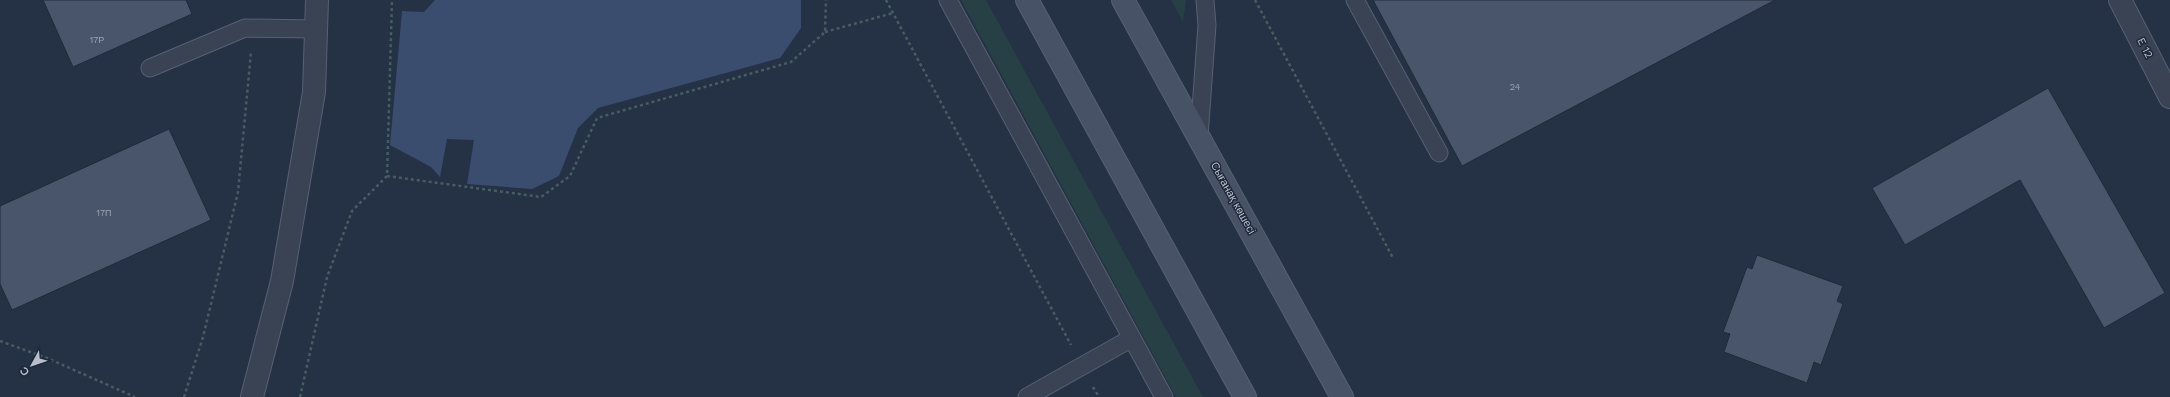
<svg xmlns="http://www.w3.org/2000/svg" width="2170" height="397" font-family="'Work Sans',sans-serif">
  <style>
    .green { fill: #274045 }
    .water { fill: #3a4d6e }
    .building { fill: #49556b; stroke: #202a3b }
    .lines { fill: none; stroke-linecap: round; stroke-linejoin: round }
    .lane-casing { stroke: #586171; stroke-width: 19 }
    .street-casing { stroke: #586171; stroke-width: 24 }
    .secondary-casing { stroke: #586171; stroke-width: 24 }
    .path { stroke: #465d61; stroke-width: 2.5; stroke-dasharray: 3 3; stroke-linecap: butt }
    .lane { stroke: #3a4354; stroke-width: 17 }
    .street { stroke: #3a4354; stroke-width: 22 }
    .secondary { stroke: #475267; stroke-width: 22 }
    .labels { text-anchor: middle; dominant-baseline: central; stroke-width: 3; stroke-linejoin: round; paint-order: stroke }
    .number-label { font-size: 9px; fill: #9ca4b4 }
    .street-label { font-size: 11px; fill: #b7bfcd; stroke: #1e2839 }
  </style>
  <rect width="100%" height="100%" fill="#253145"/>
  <path class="green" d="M961,0H986L1203,397H1176Z
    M1171,0H1186L1183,22Z"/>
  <path class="water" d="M435,0H801V28L780,58L598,108L578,128L559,176L532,189L467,184L474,140L447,139L440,177L431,167L390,145L402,11L424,12Z"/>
  <path class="building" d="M43,0H186L192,14L73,67Z
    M1373,0H1775L1462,166Z
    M2048,88L2165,293L2104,328L2020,180L1905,245L1872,188Z
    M169,129L211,220L12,310L0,284V206Z
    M1757,255L1843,286L1837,301L1843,304L1821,365L1814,362L1807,383L1724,352L1730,334L1723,332L1747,267L1752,269Z"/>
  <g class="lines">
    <g class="lane-casing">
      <path id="lane" d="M948,0L1164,397
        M1355,0L1439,153
        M150,68L245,28L317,29
        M1199,137L1207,25L1205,0
        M1027,397L1132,338"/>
    </g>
    <g class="street-casing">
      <path id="street" d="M2120,0L2170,97
        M252,397L282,281L314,92L317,0"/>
    </g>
    <g class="secondary-casing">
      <path id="secondary" d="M1027,0L1245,397
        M1123,0L1342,397"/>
    </g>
    <path class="path" d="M886,0L1071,345
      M1255,0L1393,258
      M825,32L893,13
      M387,176L541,197L570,176L597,118L791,62L825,32L826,0
      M0,341L47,358L135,397
      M1093,387L1099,397
      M184,397L203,337L238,192L251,52
      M300,397L327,277L352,211L387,176L392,0"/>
    <use href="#lane" class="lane"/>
    <use href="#street" class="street"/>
    <use href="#secondary" class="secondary"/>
  </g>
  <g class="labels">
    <g class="number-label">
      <text x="97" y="40">17Р</text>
      <text x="1515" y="87">24</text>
      <text x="104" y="213">17П</text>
    </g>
    <g class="street-label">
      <text transform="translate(2145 48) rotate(63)">E 12</text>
      <text transform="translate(1233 198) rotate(61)">Сығанақ көшесі</text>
    </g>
  </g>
  <g transform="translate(32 365) rotate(230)" stroke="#1e2839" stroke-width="3" paint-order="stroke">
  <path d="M0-3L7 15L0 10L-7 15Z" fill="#b7bfcd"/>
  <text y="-6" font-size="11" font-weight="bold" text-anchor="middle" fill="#b7bfcd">С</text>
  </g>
</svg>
